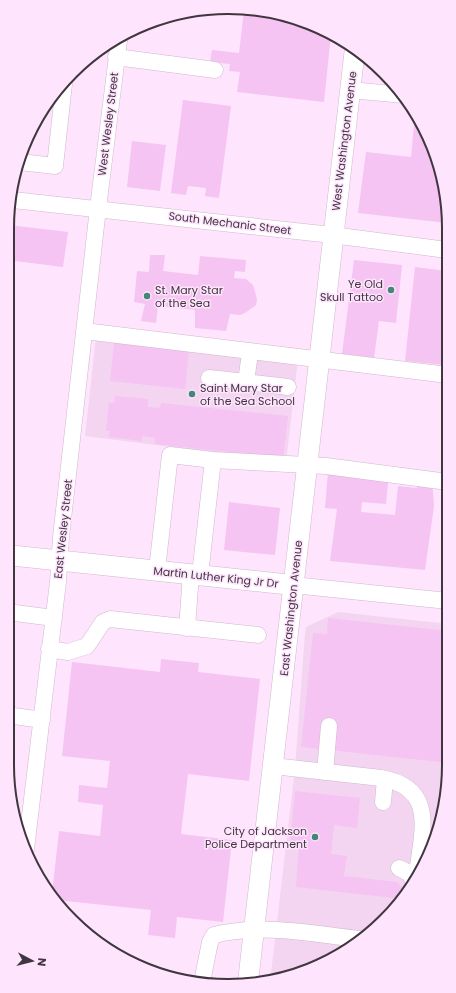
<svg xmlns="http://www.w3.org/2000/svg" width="456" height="993" font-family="Poppins,sans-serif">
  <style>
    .built { fill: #f4d5f1 }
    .building { fill: #f5c4f2 }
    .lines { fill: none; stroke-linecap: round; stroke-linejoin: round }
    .minor-casing { stroke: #d0b7ce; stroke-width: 17 }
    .major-casing { stroke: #d0b7ce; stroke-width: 21 }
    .minor { stroke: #fff; stroke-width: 16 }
    .major { stroke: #fff; stroke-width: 20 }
    .poi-dot { fill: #448678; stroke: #fee4fd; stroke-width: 1.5 }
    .labels { text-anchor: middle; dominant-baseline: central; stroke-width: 3; stroke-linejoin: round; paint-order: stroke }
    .street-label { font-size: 11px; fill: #40363f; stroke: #fee4fd }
    .poi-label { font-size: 11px; fill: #40363f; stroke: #fee4fd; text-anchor: end }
    .rim { fill: none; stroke: #40363f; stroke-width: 2 }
  </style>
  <rect width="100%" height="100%" fill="#fee4fd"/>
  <path class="built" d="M97,328L299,351L286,462L85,436Z
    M338,612L449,624V765L432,849L394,911L338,956L270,982L295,768L305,633L306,627Z"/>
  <path class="building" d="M244,10L312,24L331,34L324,102L237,92L240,72L229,71L230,64L210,62L212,50L239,53Z
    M183,100L231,106L219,198L205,196L206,188L188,186L186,195L171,193Z
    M414,125L422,126L432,143L447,199V223L358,213L366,152L411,157Z
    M132,141L166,145L160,191L127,187Z
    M9,225L68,232L63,267L7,260Z
    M150,255H165L163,271L198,275L200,256L246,260L245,272L235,271L234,278L246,279L253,285L257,299L256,305L245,313L240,315L230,314L226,331L195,328V310L158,306L156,323L141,321L145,304L134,302L137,271L149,272Z
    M354,260L402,265L396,323L379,321L374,358L342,354Z
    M415,267L447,271L448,333L444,365L405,361Z
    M114,343L189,351L185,389L110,381Z
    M115,396L148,399V407L160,408L161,403L288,416L283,458L155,444V438L142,436V441L109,437L110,431H106L109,403H114Z
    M328,471L384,477L388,483L386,504L362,502L361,512L395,515L398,486L417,488L418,480L432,481L434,506L425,570L330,561L337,509L325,508Z
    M229,502L280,508L275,555L224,550Z
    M328,618L449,631V763L301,747L313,633L327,634Z
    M161,659L199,663L198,672L260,679L249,781L188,774L181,834L232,840L223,922L177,917L175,938L148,935L151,910L56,900L52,894L59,831L100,836L103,805L78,802L79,785L107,788L110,761L62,756L72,662L160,672Z
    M295,791L360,798L357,828L334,825L331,854L347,856L344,876L397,882L404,889L394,898L296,887L299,845L290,844Z"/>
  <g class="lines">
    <g class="minor-casing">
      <path id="minor" d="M116,57L215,70
        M350,90L404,95
        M20,162L55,166L64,84
        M13,200L332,235L447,250
        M84,331L448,375
        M250,353L246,382L288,387
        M209,378L246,382
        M213,460L326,466L448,482
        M157,570L170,455L213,460L200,575
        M293,585L448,601
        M7,612L54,618
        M187,628L191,574
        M49,649L68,652L87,646L103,622L110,619L258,635
        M7,715L42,720
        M273,766L381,778C437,788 422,831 417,874
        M325,772L329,726
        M383,802L385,779
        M26,849L58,582L61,537L98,208L119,40
        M399,868L409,873L413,880
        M202,982L210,942L214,935C262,923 312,934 360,939"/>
    </g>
    <g class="major-casing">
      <path id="major" d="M7,555L293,585
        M248,982L355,48"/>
    </g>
    <use href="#minor" class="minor"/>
    <use href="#major" class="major"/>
  </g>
  <g class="poi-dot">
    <circle cx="391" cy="290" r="4"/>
    <circle cx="147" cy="296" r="4"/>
    <circle cx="192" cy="394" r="4"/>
    <circle cx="315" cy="837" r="4"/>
  </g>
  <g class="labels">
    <g class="street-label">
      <text transform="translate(108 124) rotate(-83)">West Wesley Street</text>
      <text transform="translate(344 141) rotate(-83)">West Washington Avenue</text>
      <text transform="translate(230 223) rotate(7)">South Mechanic Street</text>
      <text transform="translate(63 529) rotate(-84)">East Wesley Street</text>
      <text transform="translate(216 577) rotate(6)">Martin Luther King Jr Dr</text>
      <text transform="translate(291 608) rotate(-84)">East Washington Avenue</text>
    </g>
    <g class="poi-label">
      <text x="383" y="284">Ye Old<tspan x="383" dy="13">Skull Tattoo</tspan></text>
      <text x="155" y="290" text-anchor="start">St. Mary Star<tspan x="155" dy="13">of the Sea</tspan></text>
      <text x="200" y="388" text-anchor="start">Saint Mary Star<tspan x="200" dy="13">of the Sea School</tspan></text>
      <text x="307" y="831">City of Jackson<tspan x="307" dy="13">Police Department</tspan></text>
    </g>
  </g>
  <path d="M0 0H456V993H0ZM228 14H228A214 214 0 0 1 442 228V765A214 214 0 0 1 228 979H228A214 214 0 0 1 14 765V228A214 214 0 0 1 228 14Z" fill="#fee4fd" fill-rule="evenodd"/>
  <path class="rim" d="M228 14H228A214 214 0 0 1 442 228V765A214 214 0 0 1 228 979H228A214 214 0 0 1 14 765V228A214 214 0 0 1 228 14Z"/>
  <g transform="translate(32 961) rotate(97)" stroke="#fee4fd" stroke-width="3" paint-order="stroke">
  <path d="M0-3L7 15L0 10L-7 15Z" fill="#40363f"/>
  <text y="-6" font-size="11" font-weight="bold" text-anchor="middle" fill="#40363f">N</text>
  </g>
</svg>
